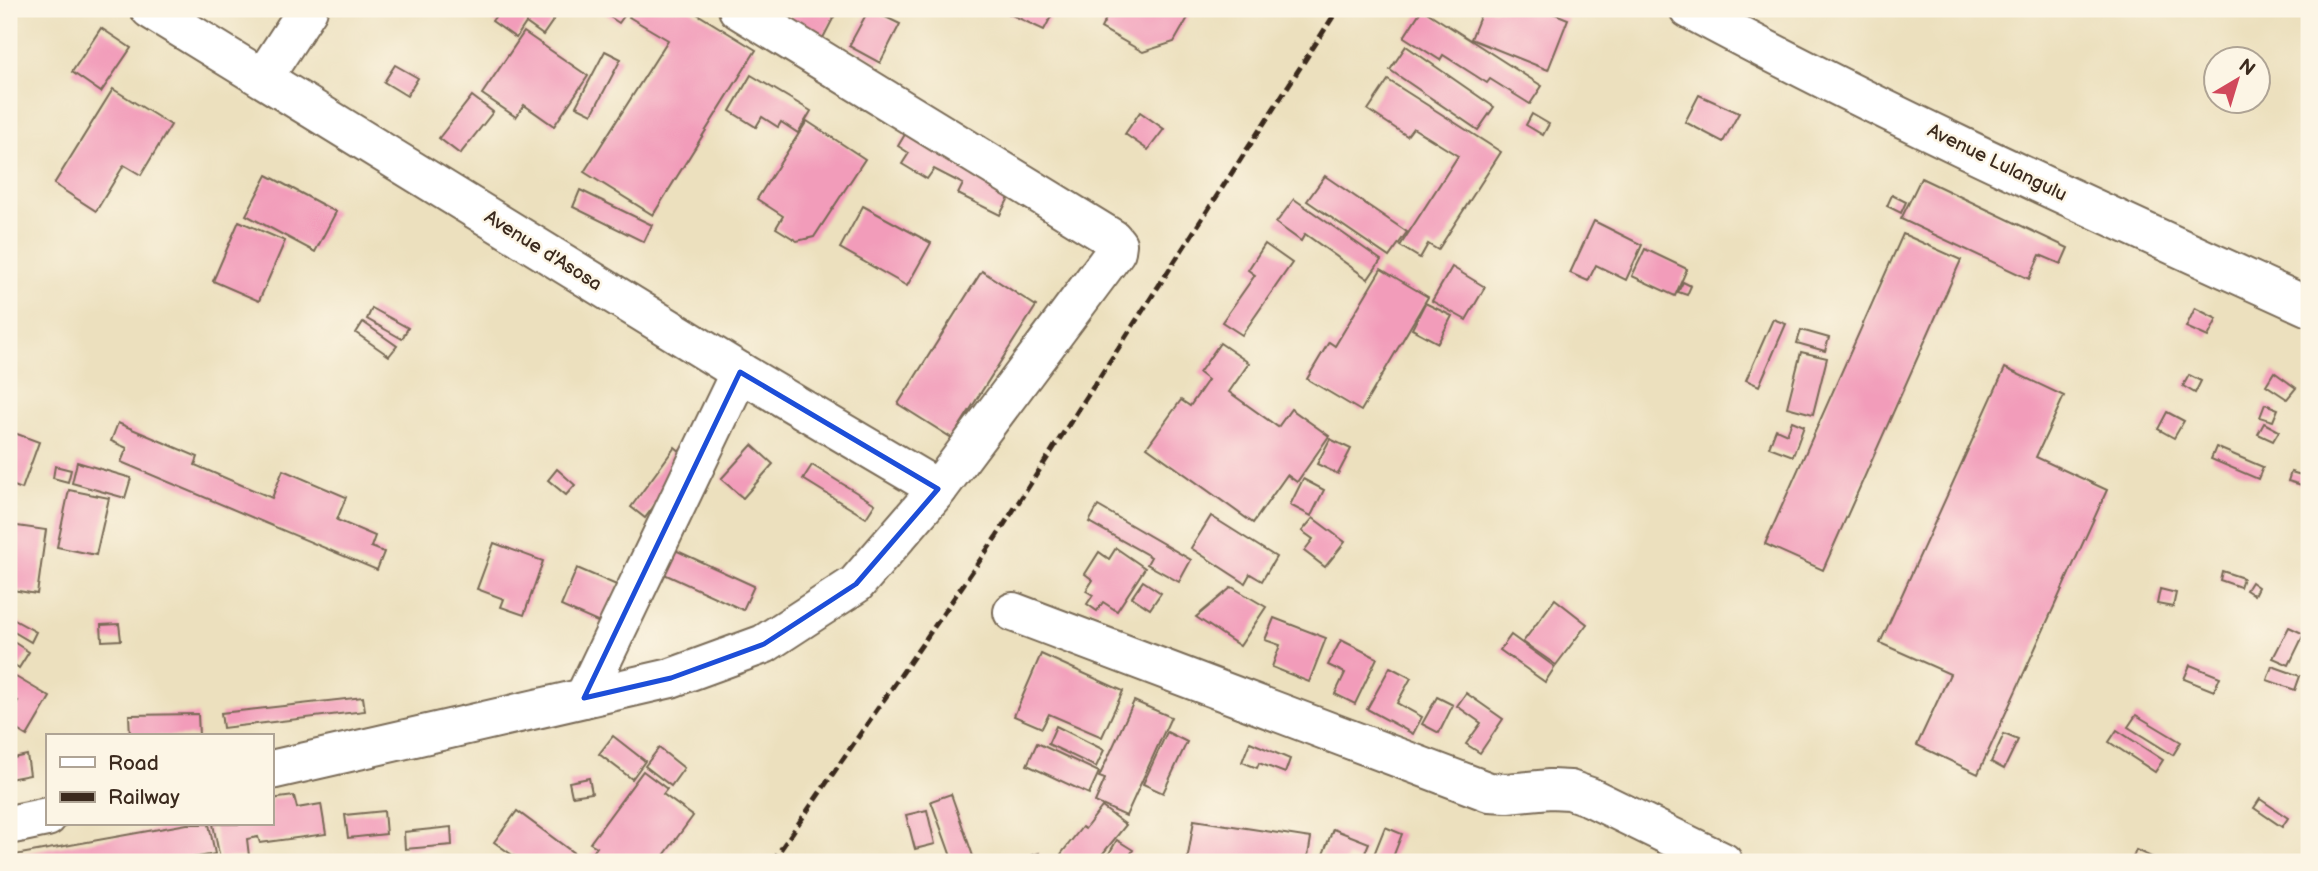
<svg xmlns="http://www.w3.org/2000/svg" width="2318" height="871" font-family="'Balsamiq Sans',sans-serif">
<rect width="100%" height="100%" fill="#fcf5e5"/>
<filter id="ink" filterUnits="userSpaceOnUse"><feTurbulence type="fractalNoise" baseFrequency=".0143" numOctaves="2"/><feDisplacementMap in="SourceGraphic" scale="14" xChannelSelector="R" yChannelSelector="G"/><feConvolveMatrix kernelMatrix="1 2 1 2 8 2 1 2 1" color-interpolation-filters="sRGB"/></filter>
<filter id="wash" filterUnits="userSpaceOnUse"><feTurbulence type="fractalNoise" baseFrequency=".00686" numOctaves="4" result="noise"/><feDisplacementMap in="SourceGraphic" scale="28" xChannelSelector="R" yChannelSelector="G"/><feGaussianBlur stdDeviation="1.57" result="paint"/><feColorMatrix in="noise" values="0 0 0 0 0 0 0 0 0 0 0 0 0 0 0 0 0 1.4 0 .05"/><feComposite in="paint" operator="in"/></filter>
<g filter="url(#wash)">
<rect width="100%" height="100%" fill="#ece0be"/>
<g id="blocks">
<g fill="#f29cba">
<polygon points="501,9 509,10 561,9 543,35 526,23 516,38 492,21"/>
<polygon points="598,9 629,9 619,23"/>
<polygon points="634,9 689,9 756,50 653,215 584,172 668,40 629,17"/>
<polygon points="796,9 838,9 823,38 790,20"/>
<polygon points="869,9 900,24 880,63 849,46"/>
<polygon points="999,9 1055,9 1044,30"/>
<polygon points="1111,9 1193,9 1174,42 1143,52 1101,28"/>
<polygon points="1422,9 1542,86 1530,104 1490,79 1487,83 1443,55 1440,60 1404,37"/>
<polygon points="1483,9 1543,9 1568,19 1548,70 1471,39"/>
<polygon points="101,28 131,48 101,92 72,72"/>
<polygon points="524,32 588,76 554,126 524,105 516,117 482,94"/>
<polygon points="1406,46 1494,107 1478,130 1390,70"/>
<polygon points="605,51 621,59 592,114 576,106"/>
<polygon points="395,65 418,78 407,96 384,82"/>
<polygon points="751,75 811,111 798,133 781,122 778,127 762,117 756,127 730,111"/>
<polygon points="1388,80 1501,152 1438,250 1428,244 1420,258 1400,246 1458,156 1413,128 1407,136 1368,110"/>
<polygon points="113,89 171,125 141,175 124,165 96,211 54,184"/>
<polygon points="1699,95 1739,113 1723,142 1685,122"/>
<polygon points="472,96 493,112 460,154 439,138"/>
<polygon points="1140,112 1164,129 1148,150 1125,134"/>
<polygon points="1532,114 1549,124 1543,135 1526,125"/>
<polygon points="807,121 865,159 814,237 797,241 776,228 783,216 757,199"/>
<polygon points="907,131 1013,190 1000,215 958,194 963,184 934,169 927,179 902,164 909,153 898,146"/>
<polygon points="267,175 336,212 315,252 246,215"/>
<polygon points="1325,176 1407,232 1389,257 1307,201"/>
<polygon points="1921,178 2068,248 2061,264 2040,255 2029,279 1901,219"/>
<polygon points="580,190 652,225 644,242 573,207"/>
<polygon points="1892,195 1906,202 1901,213 1887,206"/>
<polygon points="1294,199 1381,260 1368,279 1305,234 1301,241 1276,223"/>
<polygon points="863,206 931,243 907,286 840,248"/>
<polygon points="239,221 285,241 259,301 213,281"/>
<polygon points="1594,221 1642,245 1626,280 1596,265 1588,281 1570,273"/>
<polygon points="1903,234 1961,260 1823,570 1765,544"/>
<polygon points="1265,244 1292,263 1242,335 1222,322 1255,275 1248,270"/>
<polygon points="1645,249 1687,269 1675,296 1632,276"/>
<polygon points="1452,267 1485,287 1466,320 1432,301"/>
<polygon points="1381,269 1428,297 1361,411 1307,379 1329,342 1335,346"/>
<polygon points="982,271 1036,306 952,438 898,404"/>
<polygon points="1683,282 1691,286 1687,295 1678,292"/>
<polygon points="1425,303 1452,316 1438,343 1412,329"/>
<polygon points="372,308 408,328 402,339 367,319"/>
<polygon points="2195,308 2217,319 2208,337 2186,327"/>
<polygon points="1773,319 1786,324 1759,386 1746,380"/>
<polygon points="363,322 397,346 389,356 356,333"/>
<polygon points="1801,330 1829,338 1825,351 1797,343"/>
<polygon points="1220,343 1249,363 1229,392 1278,427 1291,409 1329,436 1297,482 1287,475 1253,523 1147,447 1181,400 1190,406 1208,380 1199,373"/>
<polygon points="1801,352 1827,358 1813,414 1787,407"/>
<polygon points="2005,368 2064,396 2036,457 2107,490 1978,774 1917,745 1950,674 1880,643"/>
<polygon points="2274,372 2296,388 2287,399 2266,385"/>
<polygon points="2189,375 2201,381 2195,393 2183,386"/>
<polygon points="2265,404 2278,409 2273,421 2260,417"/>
<polygon points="2167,412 2184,421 2174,438 2158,429"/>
<polygon points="1792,421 1804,426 1793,456 1769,447 1776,429 1787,434"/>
<polygon points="118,423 198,457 195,465 272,498 283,470 346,497 337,520 375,536 371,547 384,552 377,570 121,462 127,448 111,441"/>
<polygon points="2264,423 2279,431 2273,441 2258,434"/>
<polygon points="9,431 39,442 22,489 9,484"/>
<polygon points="1330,439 1351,449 1338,474 1317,464"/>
<polygon points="752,445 773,464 743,498 721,479"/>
<polygon points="675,447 689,459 645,518 631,507"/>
<polygon points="2216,447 2263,467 2258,479 2211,459"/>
<polygon points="77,462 131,478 125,498 72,483"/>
<polygon points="812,465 875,504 866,518 803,479"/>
<polygon points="55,466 71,470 68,482 53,478"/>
<polygon points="557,469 575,485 566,495 548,480"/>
<polygon points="2291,472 2308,477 2305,486 2288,481"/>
<polygon points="1303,479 1324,490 1311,516 1290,505"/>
<polygon points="69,490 109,498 96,555 57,547"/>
<polygon points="1098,506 1191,560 1179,582 1147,564 1151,557 1089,522"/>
<polygon points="1211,516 1276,557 1262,581 1250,574 1245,583 1191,548"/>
<polygon points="1313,518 1345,542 1325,567 1304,551 1313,539 1302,531"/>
<polygon points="10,525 46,530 37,594 12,590 15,563 9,562"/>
<polygon points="494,543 543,561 524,615 501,607 504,599 477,589"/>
<polygon points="1116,548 1145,568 1117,611 1103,602 1097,611 1087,604 1093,595 1086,591 1093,580 1085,574 1099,552 1109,559"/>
<polygon points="673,549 754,586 743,610 662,573"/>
<polygon points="577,568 619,586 602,624 561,606"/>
<polygon points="2222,571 2243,578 2240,587 2220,580"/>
<polygon points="1143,581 1161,593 1150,609 1132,597"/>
<polygon points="2251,582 2258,587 2254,595 2246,590"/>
<polygon points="1232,587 1266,607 1240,646 1196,617"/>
<polygon points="2160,589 2176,593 2173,607 2157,604"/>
<polygon points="1555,599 1587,624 1556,665 1523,642"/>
<polygon points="9,617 36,632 31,642 9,629"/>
<polygon points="1274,618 1326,638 1309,682 1272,667 1280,645 1265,640"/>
<polygon points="119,624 121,640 102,641 101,625"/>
<polygon points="2289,627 2304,634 2289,665 2273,658"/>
<polygon points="1511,635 1555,667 1545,682 1500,650"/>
<polygon points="9,639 29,652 19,668 9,661"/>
<polygon points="1341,640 1377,658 1355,704 1335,694 1345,673 1328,665"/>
<polygon points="1041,654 1123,691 1102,737 1049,714 1042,728 1014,716"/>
<polygon points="2190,665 2220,677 2214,691 2184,679"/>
<polygon points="2272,666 2300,676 2295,690 2267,680"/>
<polygon points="1390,667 1411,678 1397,703 1422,717 1413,734 1367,709"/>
<polygon points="9,673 50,697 27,736 9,725 9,717 18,701 9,696"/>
<polygon points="1466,693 1503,719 1480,753 1466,744 1481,723 1457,706"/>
<polygon points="363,697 365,711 223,728 221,713"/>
<polygon points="1437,697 1453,705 1439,733 1422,724"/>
<polygon points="1134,701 1171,717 1126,816 1095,802 1105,779 1099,777"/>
<polygon points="198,714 199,736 130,736 129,715"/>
<polygon points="2136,715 2181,742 2173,755 2128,727"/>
<polygon points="1056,726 1104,750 1096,767 1048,744"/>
<polygon points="2117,730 2163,760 2155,772 2109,742"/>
<polygon points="1167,732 1187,742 1163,793 1143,784"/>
<polygon points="2004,734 2018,740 2004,769 1991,762"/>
<polygon points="613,736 645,761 632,779 599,754"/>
<polygon points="1250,742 1290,759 1285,773 1259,763 1257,768 1242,762"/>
<polygon points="1037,743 1099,772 1089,794 1027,765"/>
<polygon points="659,748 684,768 671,786 645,766"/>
<polygon points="27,755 30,775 9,779 9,759"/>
<polygon points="643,771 667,789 663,794 693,816 659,862 522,862 494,842 517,811 586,862 597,847 590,843"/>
<polygon points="589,778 592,793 572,796 569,782"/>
<polygon points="951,794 973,856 953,862 931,801"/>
<polygon points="294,796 297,808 321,804 326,834 260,843 258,837 247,839 249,856 220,859 213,824 271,824 271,799"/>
<polygon points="2260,799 2288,818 2282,827 2254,808"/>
<polygon points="1102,807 1126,825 1096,862 1068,862 1070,861 1061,854 1082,827 1085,829"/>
<polygon points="927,810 935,844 915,849 906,815"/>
<polygon points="384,811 386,834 348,838 345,815"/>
<polygon points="1194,820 1311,838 1307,862 1187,862"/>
<polygon points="187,824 209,824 215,854 170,862 9,862 9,856"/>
<polygon points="451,827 452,845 405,849 404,832"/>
<polygon points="1385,827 1402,834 1391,862 1371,862"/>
<polygon points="1333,829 1369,843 1361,862 1347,857 1345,862 1334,862 1322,857"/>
<polygon points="1117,840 1133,850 1126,862 1104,862"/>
<polygon points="2136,850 2162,862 2131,862"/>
<polygon points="1039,853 1041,862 1011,862"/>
</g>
</g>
</g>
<g filter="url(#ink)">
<use href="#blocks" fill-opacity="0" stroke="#796a56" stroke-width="2"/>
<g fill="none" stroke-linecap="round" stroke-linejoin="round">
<g stroke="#796a56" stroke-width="42">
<g id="minor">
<polyline points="150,9 740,372 938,489"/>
<polyline points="263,78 308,9"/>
<polyline points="1013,612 1489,792 1507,793 1550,789 1570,790 1590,797 1723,862"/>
<polyline points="584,698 740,372"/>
<polyline points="271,770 671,678 764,644 856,584 938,489 1116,251 1117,244 1113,239 738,9"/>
<polyline points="9,825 47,817"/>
</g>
</g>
<g stroke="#796a56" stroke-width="42">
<path id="tertiary" d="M1689,9C1891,118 2101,212 2309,307"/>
</g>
<use href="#minor" stroke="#fff" stroke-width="38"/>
<use href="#tertiary" stroke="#fff" stroke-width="38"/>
<polyline stroke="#3b2a1e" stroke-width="5" stroke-dasharray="10 5" stroke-linecap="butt" points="772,862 996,537 1338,9"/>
</g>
</g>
<path fill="none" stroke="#1d4ed8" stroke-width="5" stroke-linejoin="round" d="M740,372L938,489L856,584L764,644L671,678L584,698Z"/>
<g text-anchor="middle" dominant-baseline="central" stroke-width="5" stroke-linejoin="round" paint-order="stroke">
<g font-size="19" fill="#3b2a1e" stroke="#fcf5e5">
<text transform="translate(1997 163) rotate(26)">Avenue Lulangulu</text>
<text transform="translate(543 251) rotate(32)">Avenue d'Asosa</text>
</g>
</g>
<rect width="2318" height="871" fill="none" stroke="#fcf5e5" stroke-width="35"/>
<rect x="46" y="734" width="228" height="91" fill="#fcf5e5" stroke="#afa495" stroke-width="2"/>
<rect x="60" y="757" width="35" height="10" fill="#ffffff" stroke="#afa495" stroke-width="2"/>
<text x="108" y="770" font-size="21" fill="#3b2a1e">Road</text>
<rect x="60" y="792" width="35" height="10" fill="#3b2a1e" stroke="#afa495" stroke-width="2"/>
<text x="108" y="804" font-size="21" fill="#3b2a1e">Railway</text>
<g transform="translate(2237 80) rotate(38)"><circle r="33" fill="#fcf5e5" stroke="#afa495" stroke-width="2"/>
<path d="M0-5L12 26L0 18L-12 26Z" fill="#d1495b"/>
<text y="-10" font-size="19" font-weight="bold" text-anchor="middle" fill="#3b2a1e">N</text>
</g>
</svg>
